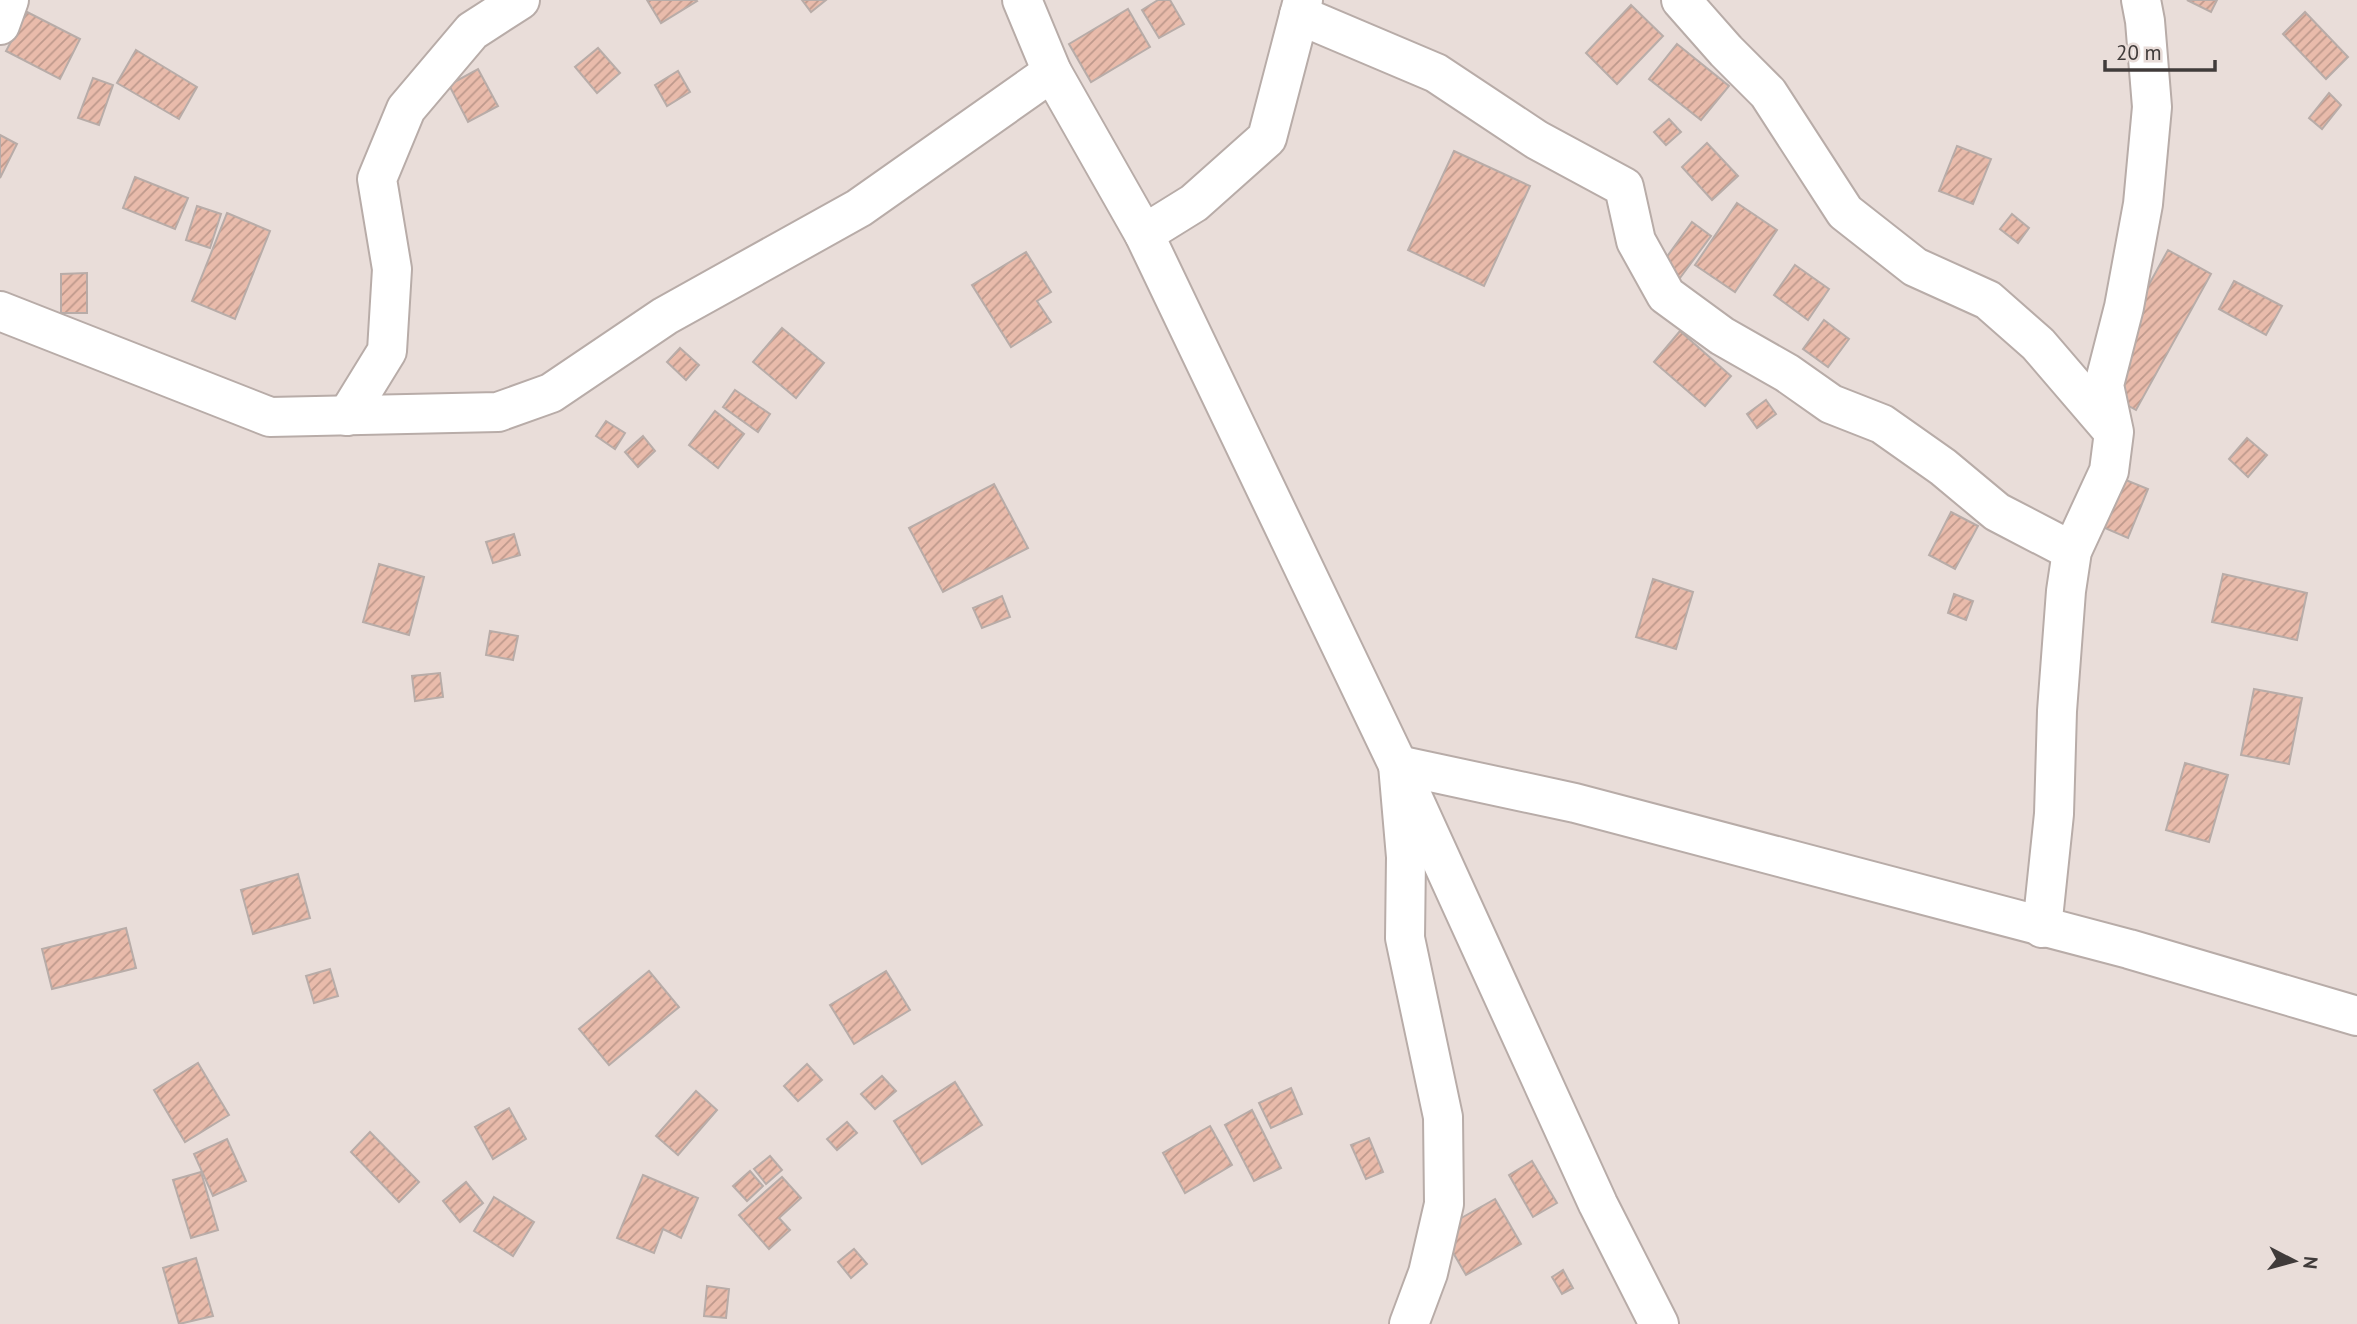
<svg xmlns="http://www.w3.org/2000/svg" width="2357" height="1324" font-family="'PT Sans',sans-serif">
<defs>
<pattern id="building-hatch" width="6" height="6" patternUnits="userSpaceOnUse" patternTransform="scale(1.75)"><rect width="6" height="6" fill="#e9bbab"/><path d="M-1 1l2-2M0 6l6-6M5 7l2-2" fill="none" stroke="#be998c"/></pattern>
</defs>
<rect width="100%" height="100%" fill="#e9ddd9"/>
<g fill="url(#building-hatch)" stroke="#b8aca8" stroke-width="2">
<polygon points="647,0 696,0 697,1 661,23"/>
<polygon points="802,0 826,0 811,12"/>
<polygon points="1158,0 1170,0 1184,24 1159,38 1142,10"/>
<polygon points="2187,0 2217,0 2211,12"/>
<polygon points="1631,5 1663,36 1617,84 1586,53"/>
<polygon points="1128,9 1150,47 1091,82 1069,44"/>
<polygon points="27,12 80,39 60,79 6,51"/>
<polygon points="2305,12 2348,57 2326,79 2283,34"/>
<polygon points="1677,44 1729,86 1701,120 1649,79"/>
<polygon points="598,48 620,73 597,93 575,67"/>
<polygon points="136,50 197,87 179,119 117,83"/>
<polygon points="478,69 498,106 468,122 449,85"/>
<polygon points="678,71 690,92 667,106 655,85"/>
<polygon points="93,78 113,85 99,125 78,118"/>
<polygon points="2329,93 2341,105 2322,129 2309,118"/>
<polygon points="1669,119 1681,132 1666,145 1654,132"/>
<polygon points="0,135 17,144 0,178"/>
<polygon points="1707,143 1738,176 1712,200 1682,167"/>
<polygon points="1957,146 1991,159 1973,204 1939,191"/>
<polygon points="1454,151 1530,186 1484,286 1408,250"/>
<polygon points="135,177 188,198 175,229 123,208"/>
<polygon points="1737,203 1777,230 1735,292 1695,265"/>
<polygon points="197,206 221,214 210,248 186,240"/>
<polygon points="227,213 270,231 235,319 192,301"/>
<polygon points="2012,214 2029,228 2018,243 2000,229"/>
<polygon points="1692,222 1711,236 1680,278 1661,265"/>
<polygon points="2168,250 2211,274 2136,410 2093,386"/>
<polygon points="1026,252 1051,292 1037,301 1051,322 1011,347 972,285"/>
<polygon points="1795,265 1829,289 1808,320 1774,295"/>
<polygon points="87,273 87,313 61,313 61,274"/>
<polygon points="2234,281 2282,306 2266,335 2219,309"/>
<polygon points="1824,320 1849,339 1828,367 1803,349"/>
<polygon points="782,328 824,363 796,398 753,362"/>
<polygon points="1680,331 1731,376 1705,406 1654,362"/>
<polygon points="680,348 699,365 686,380 667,362"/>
<polygon points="735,390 770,414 758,432 723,407"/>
<polygon points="1766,400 1776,414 1757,428 1747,414"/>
<polygon points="715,411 744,434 718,468 689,445"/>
<polygon points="606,421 625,433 615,449 596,436"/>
<polygon points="643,436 655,451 638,467 625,452"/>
<polygon points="2247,438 2267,455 2248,477 2229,459"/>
<polygon points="2111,474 2148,489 2128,538 2091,522"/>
<polygon points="994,484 1028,548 943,592 909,528"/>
<polygon points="1951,512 1978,526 1955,569 1929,555"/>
<polygon points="514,534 520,555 493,563 486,542"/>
<polygon points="379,564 424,577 409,635 363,622"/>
<polygon points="2223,574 2307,593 2297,640 2212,622"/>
<polygon points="1653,579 1693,592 1676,649 1636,637"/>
<polygon points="1954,594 1973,601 1966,620 1948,613"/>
<polygon points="1002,596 1010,617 982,628 973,608"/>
<polygon points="490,631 518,636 513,660 486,655"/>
<polygon points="440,673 443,697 415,701 412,676"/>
<polygon points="2254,689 2302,698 2289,764 2241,755"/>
<polygon points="2185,763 2228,775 2209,842 2166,830"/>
<polygon points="298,874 310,918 253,934 241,890"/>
<polygon points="126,928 136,968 52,989 42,949"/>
<polygon points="330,969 338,996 314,1003 306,976"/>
<polygon points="649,971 679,1007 609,1065 579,1029"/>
<polygon points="886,971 910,1010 854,1044 830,1005"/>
<polygon points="198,1063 229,1115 185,1142 154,1090"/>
<polygon points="807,1064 822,1080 798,1101 784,1086"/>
<polygon points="882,1076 896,1091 875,1109 861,1094"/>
<polygon points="955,1082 982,1125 922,1164 894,1121"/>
<polygon points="1291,1088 1302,1114 1271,1128 1259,1103"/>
<polygon points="696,1091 717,1110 678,1155 656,1136"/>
<polygon points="509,1108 526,1139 493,1159 475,1127"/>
<polygon points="1252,1110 1281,1168 1254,1181 1225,1125"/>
<polygon points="847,1122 857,1133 837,1150 827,1139"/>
<polygon points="1210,1126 1232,1165 1185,1193 1163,1153"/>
<polygon points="370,1132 419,1182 399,1202 351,1152"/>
<polygon points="1369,1138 1383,1172 1366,1179 1351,1145"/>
<polygon points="227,1139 246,1181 213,1196 194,1154"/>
<polygon points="770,1156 782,1170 766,1184 754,1169"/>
<polygon points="1532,1161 1557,1203 1533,1217 1509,1175"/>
<polygon points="750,1171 763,1186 747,1201 733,1186"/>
<polygon points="201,1172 218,1230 191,1238 173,1180"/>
<polygon points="643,1175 698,1198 681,1238 663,1229 654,1253 617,1238"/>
<polygon points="782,1177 801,1198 779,1218 790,1230 769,1249 739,1215"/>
<polygon points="466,1182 483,1203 460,1222 443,1201"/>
<polygon points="494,1197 534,1222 513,1256 474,1231"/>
<polygon points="1495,1199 1521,1244 1466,1275 1440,1230"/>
<polygon points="854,1249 867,1264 851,1278 838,1262"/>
<polygon points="196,1258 213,1316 179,1324 163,1268"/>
<polygon points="1563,1270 1573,1288 1562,1294 1552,1277"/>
<polygon points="707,1286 729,1289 726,1318 704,1316"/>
</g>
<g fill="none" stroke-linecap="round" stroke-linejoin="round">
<g stroke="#b8aca8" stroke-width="42">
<g id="minor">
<polyline points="1022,0 1052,72 1144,234 1398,765 1598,1204 1659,1324"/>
<polyline points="1681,0 1726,51 1768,93 1845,212 1915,267 1988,300 2038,344 2111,429"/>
<polyline points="1299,15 1436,73 1537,140 1624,187 1636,241 1666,295 1722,336 1787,373 1831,404 1882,424 1943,467 1997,512 2072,551"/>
<polyline points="0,25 9,0"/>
<polyline points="1144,234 1194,203 1267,138 1303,0"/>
<polyline points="0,311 270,417 498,412 551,393 665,316 859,208 1052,72"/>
<polyline points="347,416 387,351 392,269 377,179 406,109 472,31 520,0"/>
<polyline points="2042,928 2054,814 2057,711 2066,591 2072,551 2109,471 2114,432 2104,385 2124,307 2143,204 2152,107 2145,21 2141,0"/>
<polyline points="1409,1324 1428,1273 1444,1204 1443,1117 1405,938 1406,857 1398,765 1575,803 2129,949 2357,1016"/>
</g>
</g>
<use href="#minor" stroke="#fff" stroke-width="38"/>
</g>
<g transform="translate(2294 1261) rotate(96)" stroke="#e9ddd9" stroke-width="5" paint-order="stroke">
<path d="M0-5L12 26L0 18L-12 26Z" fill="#403b3a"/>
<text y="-10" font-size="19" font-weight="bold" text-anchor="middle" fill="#403b3a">N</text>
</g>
<path d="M2105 60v10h110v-10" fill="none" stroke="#403b3a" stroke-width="3.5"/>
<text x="2116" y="60" font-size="21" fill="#403b3a" stroke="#e9ddd9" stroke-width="5" paint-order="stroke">20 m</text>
</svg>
